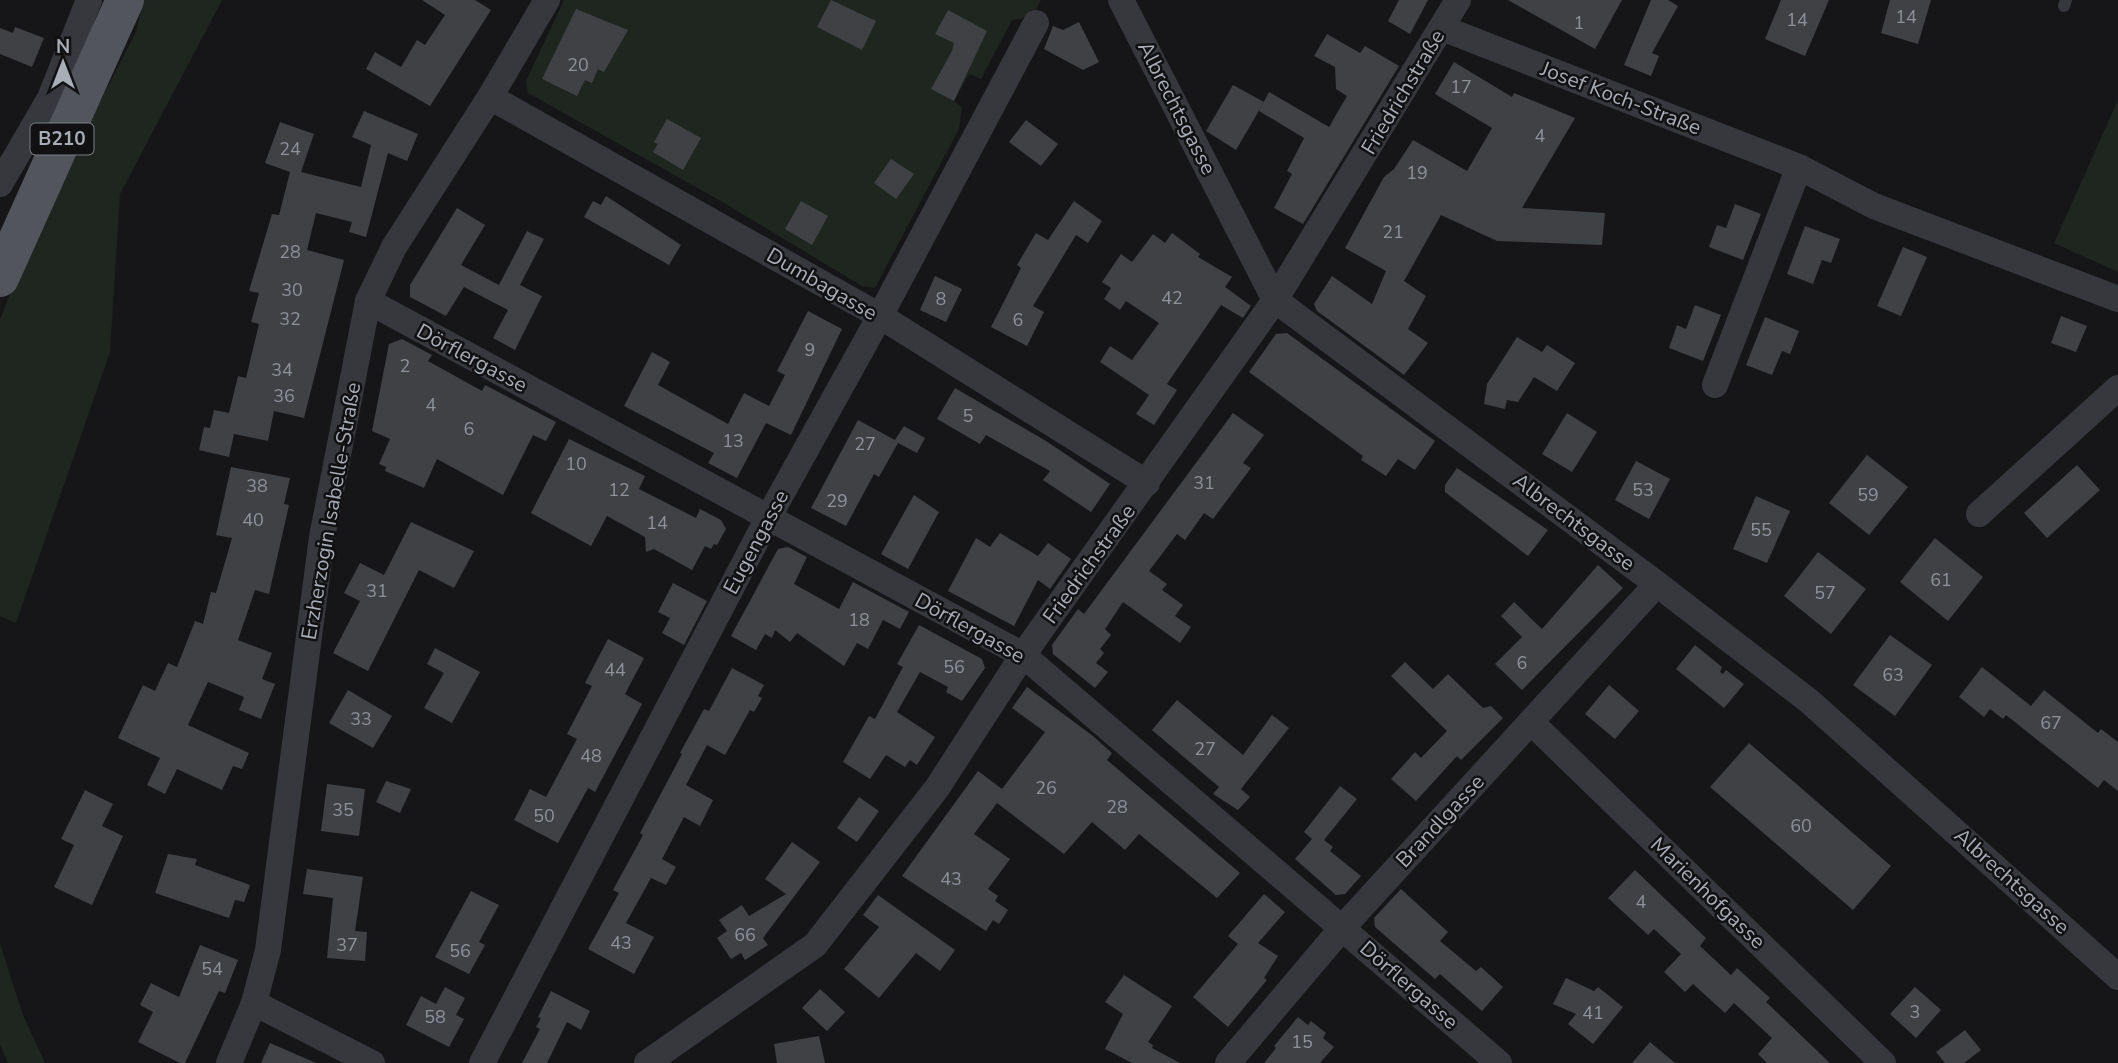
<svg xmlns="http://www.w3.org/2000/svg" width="2118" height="1063" font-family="'Nunito Sans',sans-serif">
<rect width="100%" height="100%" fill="#161618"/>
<g fill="#1e261f">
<polygon points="143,0 222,0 120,194 110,352 16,623 0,616 0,320 37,224 136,32"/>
<polygon points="564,0 1041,0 1032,17 1012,20 981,79 969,74 954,101 962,107 959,129 875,288 862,286 719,200 528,93 526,81"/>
<polygon points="2118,100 2118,272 2054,243"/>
<polygon points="0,943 22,1013 45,1063 8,1063 0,1044"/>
</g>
<g fill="#404145">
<polygon points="422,0 475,0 491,10 430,106 366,69 375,52 401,67 417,40 425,45 445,15"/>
<polygon points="831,0 876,21 862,50 817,27"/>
<polygon points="1399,0 1428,0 1410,34 1388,21"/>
<polygon points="1508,0 1622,0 1595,49"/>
<polygon points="1651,0 1668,0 1678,6 1652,53 1659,56 1651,76 1624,65"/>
<polygon points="1781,0 1829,0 1805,56 1765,39"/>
<polygon points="1890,0 1931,0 1918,44 1881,33"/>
<polygon points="576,9 628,30 604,72 598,69 592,83 585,80 577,96 542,79"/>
<polygon points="948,10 987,31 954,101 931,89 952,51 954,43 935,34"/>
<polygon points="1079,22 1099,62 1083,70 1044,49 1053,26 1063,30"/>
<polygon points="15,27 44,38 32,67 0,54 0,28 13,33"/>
<polygon points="1327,34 1360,53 1365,46 1399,66 1303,224 1274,208 1292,174 1287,171 1304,138 1259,111 1269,92 1329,127 1347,96 1336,89 1335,67 1314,56"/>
<polygon points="1454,62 1512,97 1514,93 1575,118 1522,208 1605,213 1602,245 1497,241 1441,215 1404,281 1426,296 1408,329 1428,343 1404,375 1317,311 1314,304 1332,276 1372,304 1386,271 1345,248 1384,177 1394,169 1413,140 1467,171 1492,128 1435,94"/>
<polygon points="1233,85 1264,102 1236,150 1206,131"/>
<polygon points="364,111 418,134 407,161 388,153 366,237 349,232 352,222 316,213 307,250 344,260 304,418 274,411 268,441 234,434 229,457 199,450 204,427 210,428 214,410 229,413 238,376 246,378 259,324 251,322 259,293 249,291 272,214 279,215 290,172 265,163 280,122 314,134 301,172 361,187 371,145 352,137"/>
<polygon points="667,119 701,138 683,170 653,152 658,144 654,142"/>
<polygon points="1026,120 1058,144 1041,166 1009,142"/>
<polygon points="891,159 914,174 896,199 874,183"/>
<polygon points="606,196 681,245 669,265 584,217 593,201 601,205"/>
<polygon points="801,201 828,216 812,245 785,229"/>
<polygon points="1074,201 1102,221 1088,243 1076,235 1033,306 1044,312 1027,346 991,327 1021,268 1017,265 1036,233 1048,240"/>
<polygon points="1735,204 1761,214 1743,260 1709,247 1717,225 1726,228"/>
<polygon points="457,208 485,225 461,265 499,285 527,231 544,239 520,285 542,296 515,350 493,338 508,310 464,287 446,316 410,297 410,285"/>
<polygon points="1805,226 1840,239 1831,263 1822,260 1813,284 1787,274"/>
<polygon points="1172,233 1200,254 1198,257 1232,277 1225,287 1251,306 1243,318 1221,305 1167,384 1177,390 1154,425 1136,414 1149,395 1100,362 1110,346 1132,360 1159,323 1126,301 1120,310 1104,299 1111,288 1102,282 1121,254 1132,262 1153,234 1165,243"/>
<polygon points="1903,247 1927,257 1901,316 1877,306"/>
<polygon points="935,276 962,289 946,322 920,310"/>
<polygon points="1695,305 1721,315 1703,361 1669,348 1677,325 1686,329"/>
<polygon points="808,311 842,329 791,435 766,423 737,478 708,463 714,453 624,406 652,352 670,362 658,385 728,424 744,393 769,406 785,375 777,371"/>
<polygon points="2061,316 2087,326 2076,352 2051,343"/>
<polygon points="1765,317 1799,331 1790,354 1782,351 1772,375 1746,365"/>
<polygon points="1287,333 1435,441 1415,470 1398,459 1386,476 1361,460 1363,456 1249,372 1276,334"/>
<polygon points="1517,337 1542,352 1547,345 1575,363 1557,391 1534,377 1518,402 1507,400 1505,409 1484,404 1487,384"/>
<polygon points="402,339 432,355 428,361 482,391 485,385 556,422 546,441 533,435 503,495 437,459 424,488 385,471 386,467 379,464 390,439 372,431 389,344"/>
<polygon points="955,388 1046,441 1110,484 1091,512 1043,480 1050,471 986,435 980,444 937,419"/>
<polygon points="1233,413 1264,435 1243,463 1251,468 1213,519 1204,513 1185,540 1177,534 1149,571 1167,584 1162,590 1183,605 1175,616 1191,627 1180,643 1123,602 1105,629 1111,635 1100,649 1104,653 1096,663 1108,672 1095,688 1053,654 1052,645 1078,609 1084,614"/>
<polygon points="1567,413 1597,432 1572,472 1542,454"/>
<polygon points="858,420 895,440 904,426 925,438 917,453 898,443 879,477 874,474 846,526 811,508"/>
<polygon points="569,439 645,476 639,489 696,518 700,509 721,520 726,529 717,545 714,544 711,549 705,546 692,570 654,549 646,552 645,537 607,516 591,546 531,513"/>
<polygon points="1867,455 1908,487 1869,535 1829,503"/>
<polygon points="1636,461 1670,479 1649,519 1615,500"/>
<polygon points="2077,465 2100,490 2047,538 2024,513"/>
<polygon points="231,467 290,478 284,504 289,505 269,594 255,590 238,640 272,653 262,679 275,684 261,719 239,710 244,697 208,682 188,725 249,753 242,769 233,766 222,790 177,769 165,794 147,785 160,758 118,738 143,685 155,691 168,663 177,667 195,621 203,624 211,592 216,593 232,538 216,535"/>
<polygon points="1457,468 1548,530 1528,556 1445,492 1445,485"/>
<polygon points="914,495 939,512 908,569 881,554"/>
<polygon points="1756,496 1790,511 1767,563 1733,549"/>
<polygon points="411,522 474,551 454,588 419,570 368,671 333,653 360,601 344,593 360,563 384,575"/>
<polygon points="1000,533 1038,556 1048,543 1071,559 1050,589 1038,580 1014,626 948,591 976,538 990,547"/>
<polygon points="1935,538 1983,577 1948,621 1900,582"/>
<polygon points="788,547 807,557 794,584 839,609 853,582 909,612 900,629 883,620 868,649 857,643 844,666 797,633 790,642 775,630 772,638 765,634 756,650 731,636 778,549"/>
<polygon points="1818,552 1866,589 1831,634 1784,596"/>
<polygon points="1598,565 1623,588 1522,690 1495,664 1522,637 1501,616 1514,602 1542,629"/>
<polygon points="673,583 707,601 684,645 662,633 670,618 658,612"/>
<polygon points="919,625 982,659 985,668 962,701 946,692 948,687 920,672 897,712 935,737 917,765 910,760 905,767 886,755 870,779 843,762 869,716 875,719 903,667 897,664"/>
<polygon points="1890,635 1932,665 1895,716 1853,685"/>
<polygon points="608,639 644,658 625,694 642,704 595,792 588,788 558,843 514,820 530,789 546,797 577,739 567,734 592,686 585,683"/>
<polygon points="1695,645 1722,667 1720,672 1723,674 1726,670 1744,684 1724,708 1676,669"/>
<polygon points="435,648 480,672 452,723 424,708 444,673 427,664"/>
<polygon points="1405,662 1433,689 1448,674 1483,708 1491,706 1503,718 1461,760 1457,756 1416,801 1391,779 1415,752 1421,758 1447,731 1391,676"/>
<polygon points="1982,667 2031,706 2044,690 2098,733 2101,729 2118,742 2118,791 2104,780 2098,788 2006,715 2003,719 1990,709 1984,717 1959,697"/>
<polygon points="732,668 764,685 758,696 762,698 754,712 750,710 725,755 707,745 686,785 713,800 700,826 684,817 662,859 676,867 666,885 651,878 626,923 654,937 634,974 588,949 619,893 613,890 643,835 640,833 682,754 680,753 704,709 709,711"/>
<polygon points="1609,685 1639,711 1615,739 1585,714"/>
<polygon points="1027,687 1093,736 1112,753 1107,760 1240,873 1217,898 1139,834 1125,850 1092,822 1064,854 997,803 974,834 1010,859 988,889 998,896 995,901 1008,910 999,924 993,920 986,931 902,876 978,771 1002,789 1045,732 1012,708"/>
<polygon points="348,690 392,716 373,748 329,723"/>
<polygon points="1177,700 1243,755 1272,715 1289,728 1241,789 1250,797 1238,810 1213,794 1219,787 1152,730"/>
<polygon points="1749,743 1891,866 1853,910 1710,787"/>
<polygon points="386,781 411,789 400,813 376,802"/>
<polygon points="327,784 365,789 359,836 321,831"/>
<polygon points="1340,786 1357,799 1324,840 1333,847 1330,851 1361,876 1345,894 1336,895 1295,859 1312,839 1304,832"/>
<polygon points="85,790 113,804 102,826 123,836 92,905 54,887 74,845 61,839"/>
<polygon points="859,797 879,811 857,842 837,828"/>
<polygon points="792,842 820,862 763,938 768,945 745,960 741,953 731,959 717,938 727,931 719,920 742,905 749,916 786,894 765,879"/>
<polygon points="168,854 197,859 195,865 250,885 244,902 235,900 229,918 155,893"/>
<polygon points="307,869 363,877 355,931 367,932 365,961 327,958 333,898 303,894"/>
<polygon points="1635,870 1706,938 1700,946 1731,975 1737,968 1770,998 1766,1002 1830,1063 1767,1063 1758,1054 1772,1038 1734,1003 1725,1013 1693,984 1685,992 1664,972 1681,954 1654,929 1648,935 1608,898"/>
<polygon points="1401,889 1448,932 1440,941 1476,971 1481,967 1503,987 1482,1011 1440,974 1435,979 1375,927 1374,918"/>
<polygon points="471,891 499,905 479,942 485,945 469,974 435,957"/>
<polygon points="1264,894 1285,912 1258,943 1278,956 1264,978 1267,980 1228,1027 1193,997 1238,944 1228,936"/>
<polygon points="878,895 955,950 940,971 916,953 879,998 844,969 879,927 863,915"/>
<polygon points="200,945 238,960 225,993 219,991 185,1063 180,1063 138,1042 153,1012 140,1005 151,983 179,997"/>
<polygon points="1124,975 1172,1006 1148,1042 1153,1045 1152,1048 1180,1063 1132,1063 1105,1049 1123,1014 1105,1002"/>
<polygon points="1566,978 1594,991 1598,987 1623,1007 1593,1044 1568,1024 1576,1014 1553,1004"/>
<polygon points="445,987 465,998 456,1015 464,1019 449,1047 406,1025 421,996 436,1004"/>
<polygon points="1915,987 1941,1010 1916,1038 1890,1014"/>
<polygon points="820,989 845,1012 827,1031 802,1008"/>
<polygon points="551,991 590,1011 581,1030 567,1022 547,1063 522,1063 540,1029 536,1027 541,1018 538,1017"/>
<polygon points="1298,1017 1308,1025 1311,1021 1326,1033 1323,1038 1334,1047 1320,1063 1264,1063 1276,1048 1274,1046"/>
<polygon points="1965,1030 1981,1050 1964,1063 1945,1063 1936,1052"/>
<polygon points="819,1036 825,1063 777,1063 774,1044"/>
<polygon points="1650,1042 1675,1063 1632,1063"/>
<polygon points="270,1043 316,1063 261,1063"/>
</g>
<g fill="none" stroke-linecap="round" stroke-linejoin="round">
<polyline stroke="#37383d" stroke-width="12" points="2064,6 2066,0"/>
<g stroke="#37383d" stroke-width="26">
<polyline points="1121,0 1275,300 1657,584 1809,701 2118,977"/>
<polyline points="1442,28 1799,167 1874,206 2118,299"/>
<polyline points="490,97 880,316 1147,483"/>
<polyline points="0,184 50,98 89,0"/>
<polyline points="368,301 1023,655 1499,1063"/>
<polyline points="1715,385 1799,167"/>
<polyline points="1979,514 2118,388"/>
<polyline points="1532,723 1883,1063"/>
<polyline points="254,1003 372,1063"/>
<polyline points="229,1063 254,1003 268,950 322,537 368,301 394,247 490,97 547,0"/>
<polyline points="482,1063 768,518 880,316 1036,23"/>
<polyline points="647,1063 815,945 937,788 1023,655 1275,300 1458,0"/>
<polyline points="1228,1063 1343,927 1657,584"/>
</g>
<polyline stroke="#53555c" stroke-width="38" points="0,278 125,0"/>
</g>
<g text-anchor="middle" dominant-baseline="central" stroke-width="5" stroke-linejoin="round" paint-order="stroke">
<g font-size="18" fill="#8e929b">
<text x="1906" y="17">14</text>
<text x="1797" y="20">14</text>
<text x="1579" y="23">1</text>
<text x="578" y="65">20</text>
<text x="1461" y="87">17</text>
<text x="1540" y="136">4</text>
<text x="290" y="149">24</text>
<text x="1417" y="173">19</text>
<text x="1393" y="232">21</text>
<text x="290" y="252">28</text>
<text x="292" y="290">30</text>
<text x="1172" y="298">42</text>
<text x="941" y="299">8</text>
<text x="290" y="319">32</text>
<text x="1018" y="320">6</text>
<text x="810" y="350">9</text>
<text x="405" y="366">2</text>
<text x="282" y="370">34</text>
<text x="284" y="396">36</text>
<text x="431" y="405">4</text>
<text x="968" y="416">5</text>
<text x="469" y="429">6</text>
<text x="733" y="441">13</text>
<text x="865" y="444">27</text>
<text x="576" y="464">10</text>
<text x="1204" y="483">31</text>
<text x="257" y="486">38</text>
<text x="619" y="490">12</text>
<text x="1643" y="490">53</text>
<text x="1868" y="495">59</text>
<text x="837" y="501">29</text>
<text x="253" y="520">40</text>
<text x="657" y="523">14</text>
<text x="1761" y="530">55</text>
<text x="1941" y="580">61</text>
<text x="377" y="591">31</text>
<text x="1825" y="593">57</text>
<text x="859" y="620">18</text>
<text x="1522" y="663">6</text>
<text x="954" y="667">56</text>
<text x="615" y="670">44</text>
<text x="1893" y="675">63</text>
<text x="361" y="719">33</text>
<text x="2051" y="723">67</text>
<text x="1205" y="749">27</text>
<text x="591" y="756">48</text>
<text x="1046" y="788">26</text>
<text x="1117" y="807">28</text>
<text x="343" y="810">35</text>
<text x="544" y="816">50</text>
<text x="1801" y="826">60</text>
<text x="951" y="879">43</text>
<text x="1641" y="902">4</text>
<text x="745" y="935">66</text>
<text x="621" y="943">43</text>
<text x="347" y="945">37</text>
<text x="460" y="951">56</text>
<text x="212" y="969">54</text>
<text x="1915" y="1012">3</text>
<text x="1593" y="1013">41</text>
<text x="435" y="1017">58</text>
<text x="1302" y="1042">15</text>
</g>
<rect fill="#111113" stroke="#7b7e86" stroke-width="2" x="30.5" y="123.5" width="63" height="31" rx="5"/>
<g font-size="19" font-weight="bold" fill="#a8adb8">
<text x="62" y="139">B210</text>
</g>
<g font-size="21" fill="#a8adb8" stroke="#111113">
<text transform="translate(1403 92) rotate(-59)">Friedrichstraße</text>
<text transform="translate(1621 98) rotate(21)">Josef Koch-Straße</text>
<text transform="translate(1177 108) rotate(63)">Albrechtsgasse</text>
<text transform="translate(822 284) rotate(30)">Dumbagasse</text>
<text transform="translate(472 358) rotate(28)">Dörflergasse</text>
<text transform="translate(331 511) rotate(-80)">Erzherzogin Isabelle-Straße</text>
<text transform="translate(1574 522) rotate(37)">Albrechtsgasse</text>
<text transform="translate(756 542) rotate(-62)">Eugengasse</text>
<text transform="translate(1089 564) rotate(-54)">Friedrichstraße</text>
<text transform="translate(970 628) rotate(29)">Dörflergasse</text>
<text transform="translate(1440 821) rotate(-47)">Brandlgasse</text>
<text transform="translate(2012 881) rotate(42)">Albrechtsgasse</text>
<text transform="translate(1708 893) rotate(44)">Marienhofgasse</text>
<text transform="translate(1409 985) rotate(41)">Dörflergasse</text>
</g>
</g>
<g transform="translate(63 63)" stroke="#111113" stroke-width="5" paint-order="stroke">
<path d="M0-5L12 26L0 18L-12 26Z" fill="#a8adb8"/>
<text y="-10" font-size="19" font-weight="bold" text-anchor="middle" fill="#a8adb8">N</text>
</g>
</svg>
